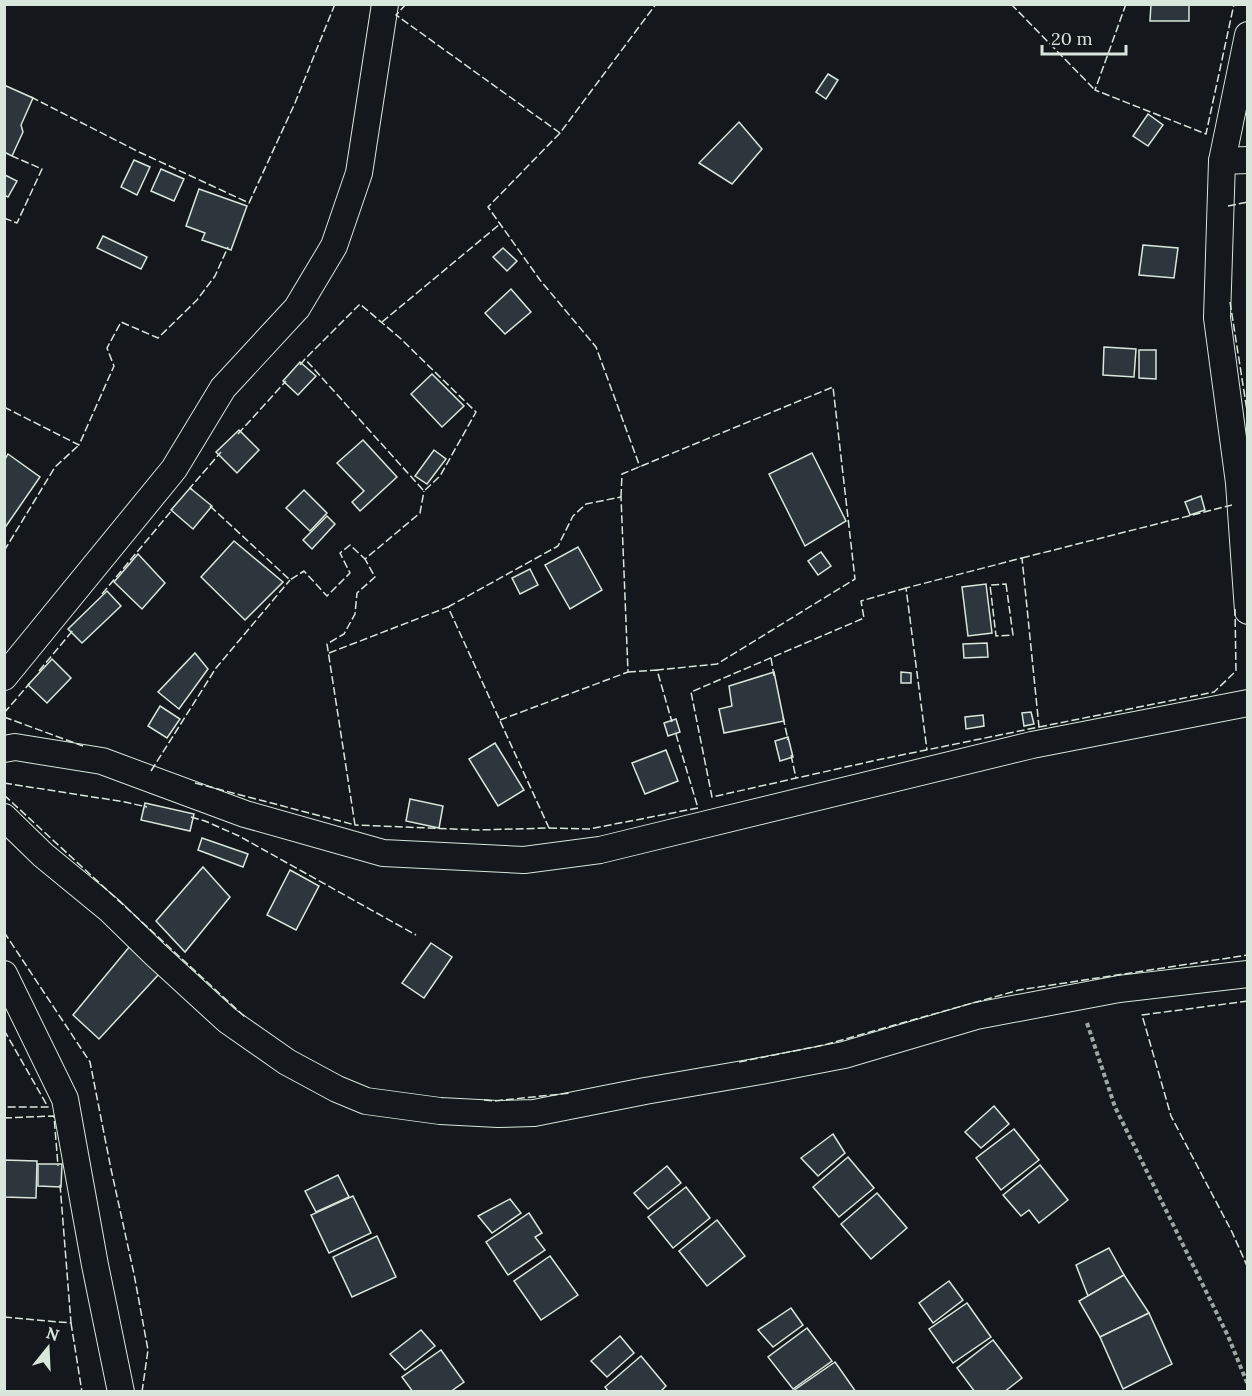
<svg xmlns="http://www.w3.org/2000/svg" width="1252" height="1396" font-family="Lora,serif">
<rect width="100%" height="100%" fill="#14181c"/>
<g fill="#2c363c" stroke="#d8e6dc" stroke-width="1.5">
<polygon points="1151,4 1189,4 1189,21 1150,21"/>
<polygon points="828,74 838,80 826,99 816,92"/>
<polygon points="4,85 33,98 21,125 23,132 12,156 4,152"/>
<polygon points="1148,114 1163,125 1148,146 1133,136"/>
<polygon points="739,122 762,149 732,184 699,163"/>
<polygon points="134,160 150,167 137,195 121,187"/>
<polygon points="161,169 184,179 174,201 151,191"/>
<polygon points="5,175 17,181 8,197 4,195"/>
<polygon points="199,189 247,206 231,250 202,240 205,233 186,226"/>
<polygon points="103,236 147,257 141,269 97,248"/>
<polygon points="1143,245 1178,248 1174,278 1139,275"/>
<polygon points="503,248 517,261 507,271 493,257"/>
<polygon points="511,289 531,312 505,334 485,313"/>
<polygon points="1104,347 1136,349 1134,377 1103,375"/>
<polygon points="1139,350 1156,350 1156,379 1139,378"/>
<polygon points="300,362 316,376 298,395 283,381"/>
<polygon points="432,374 464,406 442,427 411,394"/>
<polygon points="239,430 259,450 237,473 216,452"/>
<polygon points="363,440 397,477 360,511 352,502 364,491 337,463"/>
<polygon points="434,450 446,459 427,484 415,476"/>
<polygon points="812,453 846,521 805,546 769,474"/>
<polygon points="8,454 40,477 4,529 4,461"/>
<polygon points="190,488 212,506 193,529 171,510"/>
<polygon points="304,490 327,513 310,531 286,508"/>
<polygon points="1201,496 1205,510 1190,515 1185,502"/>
<polygon points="327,516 335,524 312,549 303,540"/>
<polygon points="234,541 283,582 245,620 201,577"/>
<polygon points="578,547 602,590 570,609 545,565"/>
<polygon points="821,552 831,566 818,575 808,561"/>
<polygon points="138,554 165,583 142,609 114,582"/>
<polygon points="530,569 538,585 520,594 512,578"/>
<polygon points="986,584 992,633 968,636 962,587"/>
<polygon points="107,591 121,606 82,643 68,629"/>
<polygon points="987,643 988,657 964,658 963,644"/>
<polygon points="195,653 208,669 179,709 158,692"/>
<polygon points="52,659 71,678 47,703 28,685"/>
<polygon points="774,672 784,721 724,733 719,709 732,706 729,686"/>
<polygon points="901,672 911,673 911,683 901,683"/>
<polygon points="160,706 180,719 167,738 148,726"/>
<polygon points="1031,712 1034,724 1024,726 1022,713"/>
<polygon points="983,715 984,726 966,729 965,717"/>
<polygon points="676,719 680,732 668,736 664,723"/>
<polygon points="788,737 793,757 780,761 775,741"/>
<polygon points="495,743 524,790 498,806 469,759"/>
<polygon points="666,750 678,781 645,794 632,763"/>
<polygon points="410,799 443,806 439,828 406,821"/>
<polygon points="145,803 194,814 190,831 141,820"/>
<polygon points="202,838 248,854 243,867 198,850"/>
<polygon points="203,867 230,897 185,952 156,921"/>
<polygon points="290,870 319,886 296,930 267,915"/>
<polygon points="431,943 452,957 424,998 402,983"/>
<polygon points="130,946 160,973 99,1039 73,1015"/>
<polygon points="994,1106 1009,1124 981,1148 965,1132"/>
<polygon points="1014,1129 1039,1160 1001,1190 976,1158"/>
<polygon points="833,1134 845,1153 818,1176 801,1158"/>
<polygon points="848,1157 874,1188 839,1217 813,1187"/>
<polygon points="4,1160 37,1161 36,1198 4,1197"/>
<polygon points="38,1164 62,1164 61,1187 38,1186"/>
<polygon points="1040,1165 1068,1200 1039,1223 1029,1210 1021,1216 1003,1195"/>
<polygon points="667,1166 681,1183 648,1209 634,1193"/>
<polygon points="338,1175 349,1197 316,1212 305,1191"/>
<polygon points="686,1187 710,1218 673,1248 648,1217"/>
<polygon points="877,1193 907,1228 871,1259 841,1224"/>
<polygon points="353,1196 371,1233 329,1253 311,1215"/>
<polygon points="510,1199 521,1213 492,1233 478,1216"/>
<polygon points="529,1213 542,1233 535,1237 545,1250 508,1275 486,1242"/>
<polygon points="717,1220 745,1256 707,1286 679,1251"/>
<polygon points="377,1236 396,1277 352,1297 333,1257"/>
<polygon points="1109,1248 1124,1275 1088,1296 1076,1265"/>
<polygon points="550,1256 578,1295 541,1320 514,1281"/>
<polygon points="1124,1275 1149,1313 1100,1337 1079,1301"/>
<polygon points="949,1281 963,1300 933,1323 919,1303"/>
<polygon points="967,1303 991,1337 953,1363 929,1329"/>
<polygon points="791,1308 803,1325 773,1347 758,1330"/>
<polygon points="1149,1313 1172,1364 1123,1389 1100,1337"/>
<polygon points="807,1328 832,1361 793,1389 768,1357"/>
<polygon points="421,1330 435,1346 405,1370 390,1354"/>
<polygon points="620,1336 634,1353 607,1377 591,1361"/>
<polygon points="993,1340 1022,1378 1004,1392 975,1392 957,1368"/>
<polygon points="441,1350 464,1382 450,1392 413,1392 402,1377"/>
<polygon points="641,1356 666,1386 660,1392 609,1392 605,1387"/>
<polygon points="835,1362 856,1392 793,1391"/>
</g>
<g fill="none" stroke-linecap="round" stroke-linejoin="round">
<g stroke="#d8e6dc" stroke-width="28">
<g id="street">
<polyline points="1248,35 1222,161 1217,318 1239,483 1248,611"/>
<polyline points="1222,161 1248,160"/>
<polyline points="4,677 174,469 223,388 297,308 334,246 359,173 385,4"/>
<polyline points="4,749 15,747 102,761 245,814 383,853 524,860 600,850 1032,745 1248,703"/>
<polyline points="4,817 43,855 110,910 155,954 227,1020 287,1062 337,1089 366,1101 440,1111 498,1114 534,1113 645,1091 755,1072 844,1055 976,1016 1119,989 1248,974"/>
<polyline points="4,974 65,1099 95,1265 121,1392"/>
</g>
</g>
<polyline stroke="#9da8a2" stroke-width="4" stroke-dasharray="4.5 3" stroke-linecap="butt" points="1087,1023 1115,1107 1228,1336 1248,1385"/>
<use href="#street" stroke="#14181c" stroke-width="26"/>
<g stroke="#d8e6dc" stroke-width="1.5" stroke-dasharray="8 3" stroke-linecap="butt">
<polyline points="406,4 396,15 560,133 656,4"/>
<polyline points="1011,4 1095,90"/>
<polyline points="1126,4 1095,90 1206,134 1234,4"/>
<polyline points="31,97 139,152 249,203 295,103 335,4"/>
<polyline points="560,133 488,207 540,280 596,347 640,467"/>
<polyline points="1228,206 1248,202"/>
<polyline points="4,218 17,223 42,169 12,156"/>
<polyline points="1230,302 1248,417"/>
<polyline points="382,322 500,224"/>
<polyline points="300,365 305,359 360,304 400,338 476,412 440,476 424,491 305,359"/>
<polyline points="4,407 79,445 114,366 107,348 121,322 158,338 197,300 215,276 228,247"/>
<polyline points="238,434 286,381"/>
<polyline points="192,490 190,488 221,452"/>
<polyline points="621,497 622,474 833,387 855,579 717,664 657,670"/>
<polyline points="210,506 290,580 304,571 327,596 350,573 340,553 350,545 365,559 420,513 424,491"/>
<polyline points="4,551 55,467 79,445"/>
<polyline points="1022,558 1232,505"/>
<polygon points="1006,584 1013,635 996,636 990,585"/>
<polyline points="906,588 861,601 864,618 691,692 712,797 877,760 1039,727 1022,558 906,588 927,750"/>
<polyline points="102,594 173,509"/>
<polyline points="448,607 558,546 573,516 586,504 621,497 628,672 500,720"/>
<polyline points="329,653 448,607 549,828 478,830 355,825"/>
<polyline points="771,658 774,676"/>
<polyline points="39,671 74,629"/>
<polyline points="628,672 657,670 672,722"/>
<polyline points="4,713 30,683"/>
<polyline points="4,717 83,746"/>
<polyline points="783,717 788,740"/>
<polyline points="1039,727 1214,692 1236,671 1235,609"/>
<polyline points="791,755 796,778"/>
<polyline points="151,771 216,668 290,580"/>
<polyline points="4,783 125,802 147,807"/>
<polyline points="195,783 355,825 327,644 344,634 355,614 357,593 375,577 365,559"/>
<polyline points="4,795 245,1017"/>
<polyline points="191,817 205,821 239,836 416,935"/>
<polyline points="549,828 589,829 698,808 675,731"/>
<polyline points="4,932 90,1062 111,1169 134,1274 148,1350 142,1392"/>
<polyline points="1248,1001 1142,1015 1171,1116 1232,1232 1248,1268"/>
<polyline points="4,1030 48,1107 4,1107"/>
<polyline points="739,1062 824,1045 1019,990 1248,955"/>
<polyline points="484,1100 494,1101 571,1093"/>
<polyline points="4,1118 54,1116 58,1166"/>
<polyline points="4,1317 71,1323 60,1184"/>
<polyline points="71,1323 82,1392"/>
</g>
</g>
<rect width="1252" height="1396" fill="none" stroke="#d8e6dc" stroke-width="12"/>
<g transform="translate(48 1348) rotate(18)" stroke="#14181c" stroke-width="4.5" paint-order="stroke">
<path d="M0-4.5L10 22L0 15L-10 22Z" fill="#d8e6dc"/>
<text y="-9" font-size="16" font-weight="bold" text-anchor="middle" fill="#d8e6dc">N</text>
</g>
<path d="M1042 45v9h84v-9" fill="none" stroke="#d8e6dc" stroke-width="3"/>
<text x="1051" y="45" font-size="18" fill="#d8e6dc" stroke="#14181c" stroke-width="4.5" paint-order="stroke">20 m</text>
</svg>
